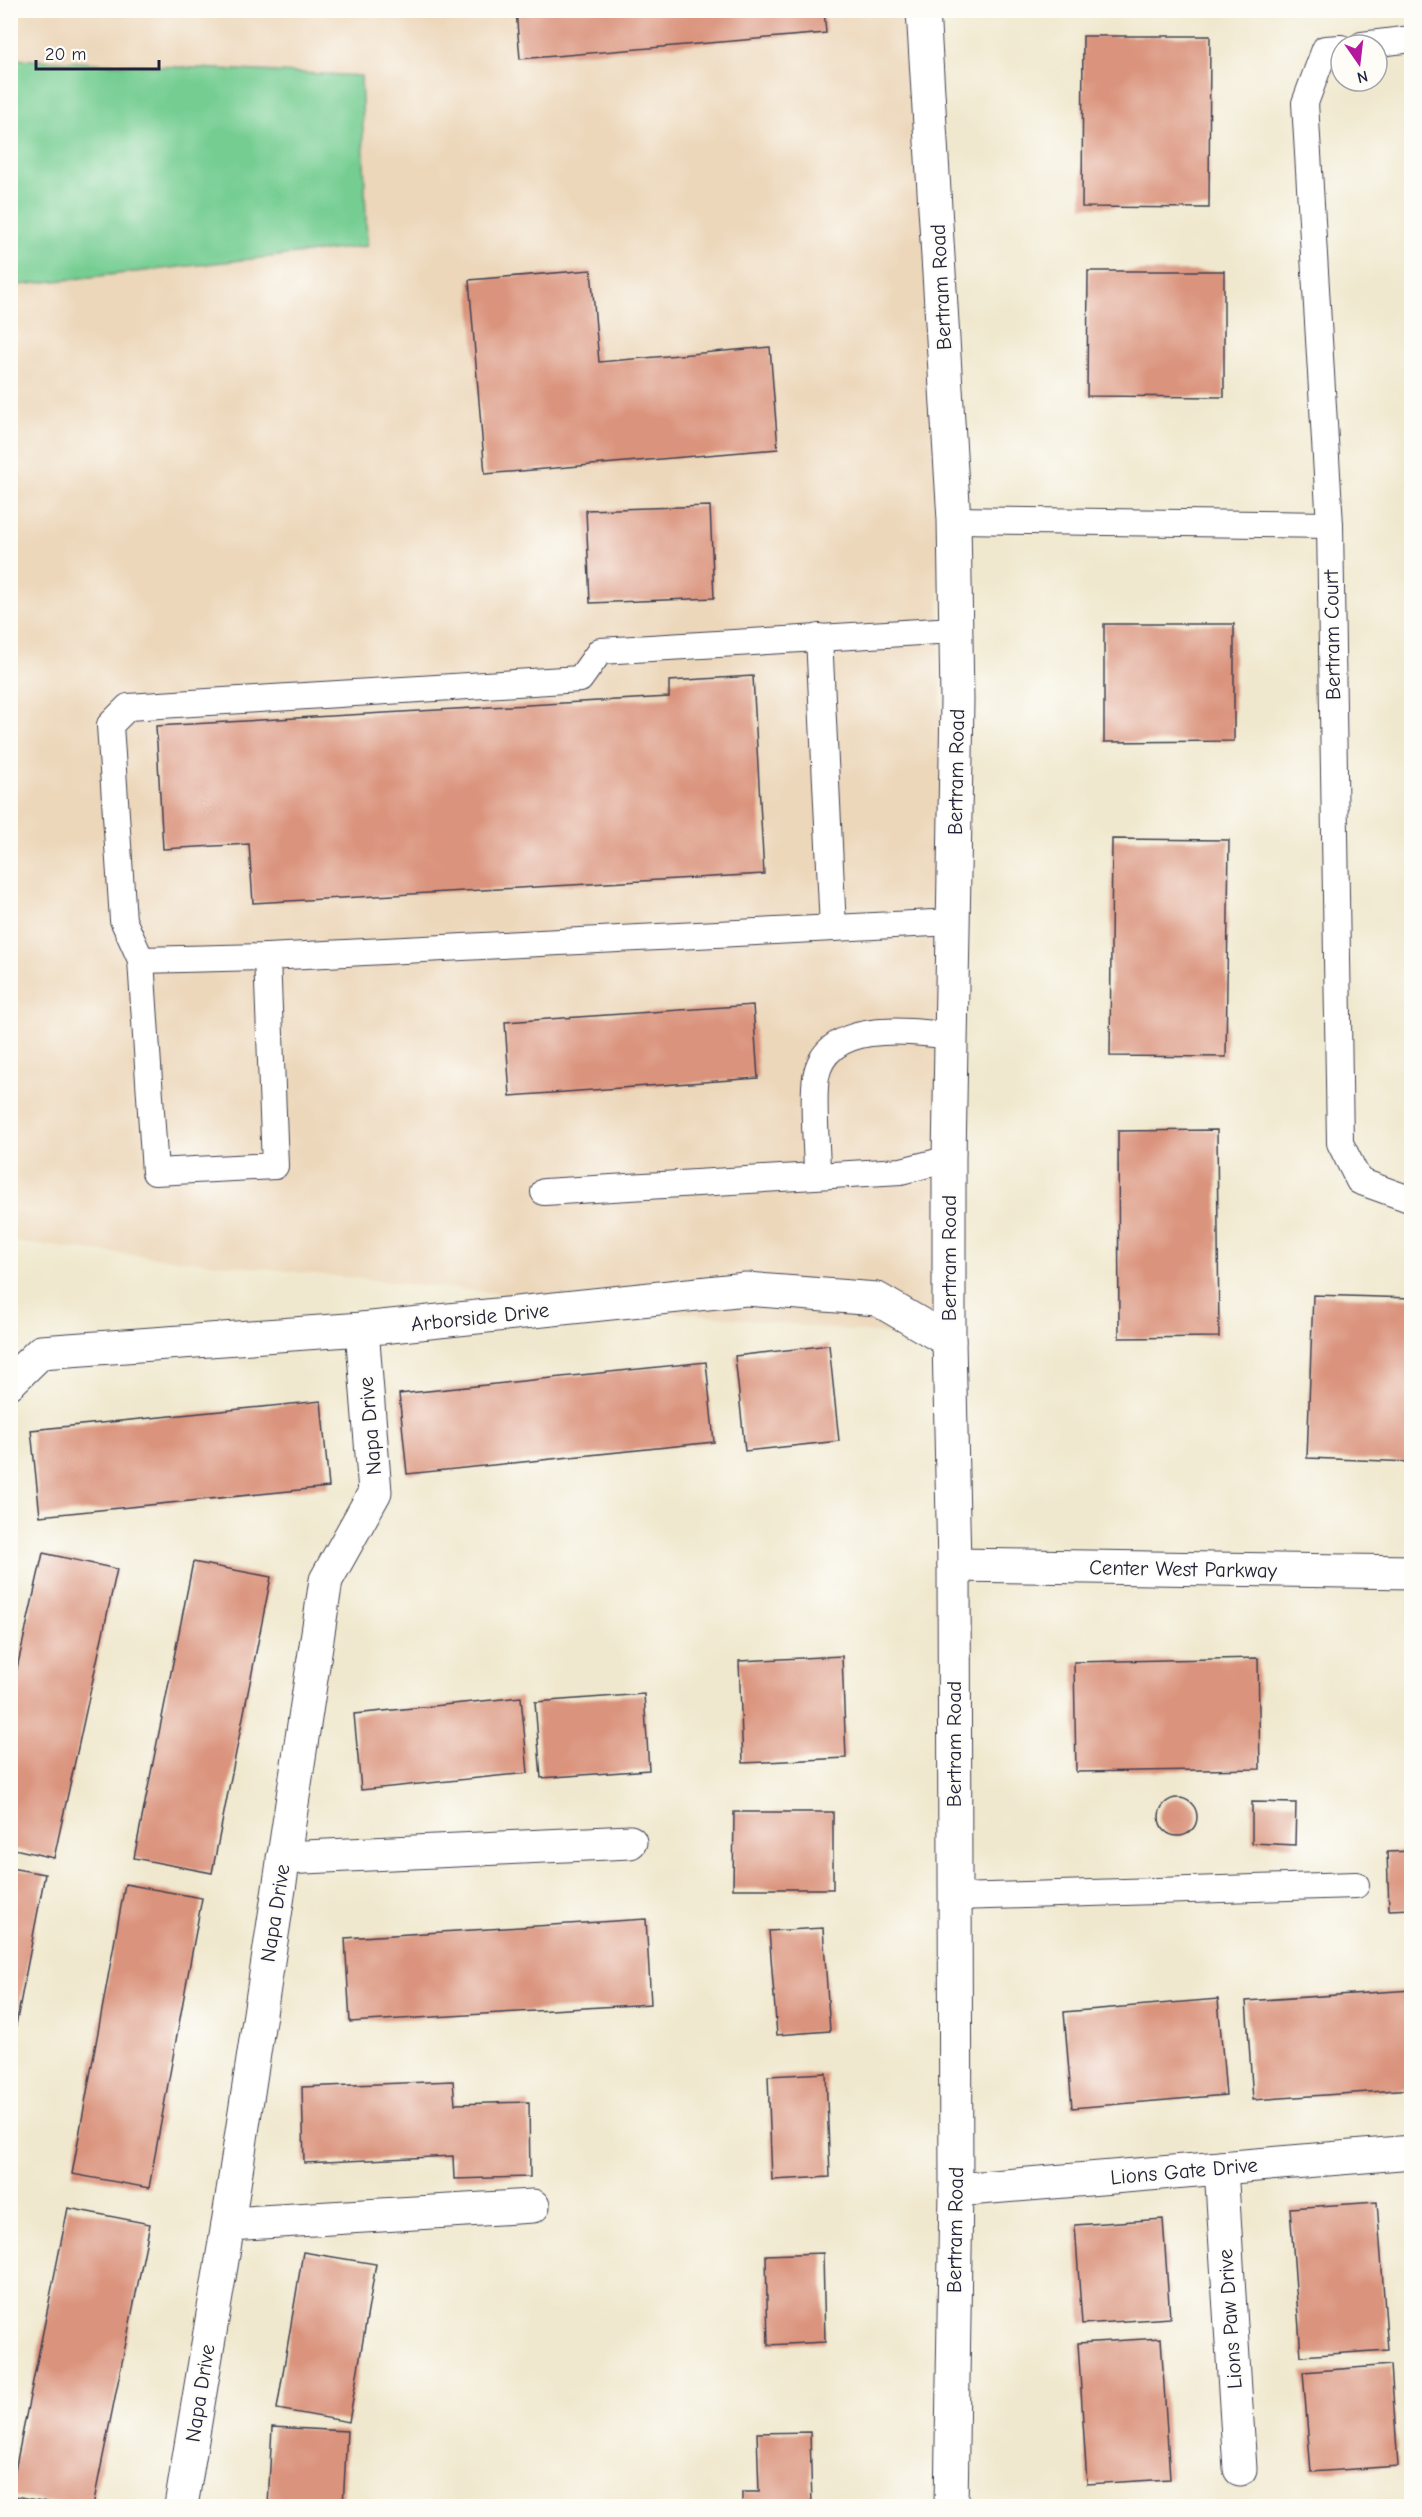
<svg xmlns="http://www.w3.org/2000/svg" width="1422" height="2517" font-family="'Comic Neue',sans-serif">
<rect width="100%" height="100%" fill="#fdfcf7"/>
<filter id="ink" filterUnits="userSpaceOnUse"><feTurbulence type="fractalNoise" baseFrequency=".0167" numOctaves="2"/><feDisplacementMap in="SourceGraphic" scale="12" xChannelSelector="R" yChannelSelector="G"/><feConvolveMatrix kernelMatrix="1 2 1 2 8 2 1 2 1" color-interpolation-filters="sRGB"/></filter>
<filter id="wash" filterUnits="userSpaceOnUse"><feTurbulence type="fractalNoise" baseFrequency=".008" numOctaves="4" result="noise"/><feDisplacementMap in="SourceGraphic" scale="24" xChannelSelector="R" yChannelSelector="G"/><feGaussianBlur stdDeviation="1.35" result="paint"/><feColorMatrix in="noise" values="0 0 0 0 0 0 0 0 0 0 0 0 0 0 0 0 0 1.4 0 .05"/><feComposite in="paint" operator="in"/></filter>
<g filter="url(#wash)">
<rect width="100%" height="100%" fill="#f0e8ce"/>
<polygon fill="#ecd7ba" points="11,11 932,11 949,1341 11,1242"/>
<polygon fill="#75cd92" stroke="#4c7866" stroke-width="1.5" points="11,59 361,76 367,246 11,286"/>
<g id="blocks">
<g fill="#da937b">
<polygon points="516,10 824,10 826,33 520,59"/>
<polygon points="1083,36 1210,36 1209,208 1082,207"/>
<polygon points="591,270 599,362 770,347 778,449 485,474 469,280"/>
<polygon points="1088,271 1224,271 1224,397 1087,396"/>
<polygon points="710,506 714,598 590,603 586,510"/>
<polygon points="1104,624 1234,624 1234,741 1104,742"/>
<polygon points="753,676 764,874 253,903 249,844 163,849 156,726 669,697 669,681"/>
<polygon points="1112,839 1229,840 1226,1057 1110,1056"/>
<polygon points="753,1005 758,1078 510,1096 505,1022"/>
<polygon points="1217,1130 1219,1337 1119,1338 1118,1131"/>
<polygon points="1313,1295 1412,1298 1412,1462 1307,1458"/>
<polygon points="829,1345 839,1441 745,1451 735,1356"/>
<polygon points="706,1362 714,1442 407,1474 399,1394"/>
<polygon points="321,1401 329,1487 40,1516 31,1430"/>
<polygon points="43,1553 117,1569 54,1858 10,1848 10,1699"/>
<polygon points="193,1562 271,1577 212,1873 134,1858"/>
<polygon points="842,1656 846,1758 743,1763 739,1661"/>
<polygon points="1258,1658 1260,1769 1076,1772 1074,1662"/>
<polygon points="644,1694 649,1770 541,1778 535,1702"/>
<polygon points="521,1697 528,1773 361,1790 354,1714"/>
<circle cx="1178" cy="1817" r="19"/>
<polygon points="1252,1802 1296,1803 1295,1845 1252,1843"/>
<polygon points="734,1812 833,1812 833,1889 733,1889"/>
<polygon points="1412,1851 1412,1909 1389,1910 1387,1852"/>
<polygon points="10,1868 45,1874 12,2046 10,2046"/>
<polygon points="125,1884 202,1898 149,2188 72,2174"/>
<polygon points="646,1919 651,2004 350,2022 345,1938"/>
<polygon points="823,1928 830,2031 777,2035 769,1931"/>
<polygon points="1412,1990 1412,2089 1253,2100 1246,2001"/>
<polygon points="1218,1999 1226,2095 1072,2108 1064,2012"/>
<polygon points="826,2073 830,2177 772,2180 768,2076"/>
<polygon points="453,2081 455,2104 529,2102 530,2177 454,2179 453,2156 304,2163 302,2087"/>
<polygon points="1377,2202 1388,2350 1301,2356 1290,2208"/>
<polygon points="68,2208 150,2224 93,2506 68,2506 10,2495"/>
<polygon points="1163,2219 1170,2318 1082,2324 1075,2225"/>
<polygon points="303,2252 376,2264 349,2422 277,2409"/>
<polygon points="823,2253 825,2342 768,2345 766,2255"/>
<polygon points="1161,2338 1170,2479 1087,2484 1078,2343"/>
<polygon points="1391,2365 1398,2466 1311,2472 1303,2372"/>
<polygon points="272,2427 347,2431 343,2506 268,2506"/>
<polygon points="810,2432 812,2506 742,2506 742,2492 759,2492 757,2433"/>
</g>
</g>
</g>
<g filter="url(#ink)">
<use href="#blocks" fill-opacity="0" stroke="#414051" stroke-width="1.5"/>
<g fill="none" stroke-linecap="round" stroke-linejoin="round">
<g stroke="#414051" stroke-width="28">
<g id="lane">
<polyline points="1362,45 1412,39"/>
<polyline points="1341,48 1325,49 1305,103 1330,525 1340,1143 1359,1181 1412,1200"/>
<polyline points="954,520 1330,525"/>
<polyline points="819,637 833,928"/>
<polyline points="267,957 275,1166 155,1172 141,960 123,920 110,725 128,707 580,679 600,651 954,630"/>
<polyline points="141,960 267,957 953,922"/>
<path d="M817,1175C817,1148 812,1102 816,1077C826,1019 910,1031 952,1036"/>
<polyline points="544,1192 901,1171 949,1159"/>
<polyline points="955,1897 1356,1885"/>
</g>
</g>
<g stroke="#414051" stroke-width="35">
<g id="street">
<polyline points="923,10 954,520 957,700 949,1159 949,1341 954,1565 956,2190 951,2506"/>
<polyline points="10,1382 41,1352 362,1329 746,1289 877,1299 949,1341"/>
<polyline points="954,1565 1412,1572"/>
<polyline points="283,1858 630,1842"/>
<polyline points="1221,2168 1240,2469"/>
<polyline points="956,2190 1412,2152"/>
<polyline points="228,2224 533,2206"/>
<polyline points="181,2506 228,2224 326,1580 375,1492 362,1329"/>
</g>
</g>
<use href="#lane" stroke="#fff" stroke-width="26"/>
<use href="#street" stroke="#fff" stroke-width="33"/>
</g>
</g>
<g text-anchor="middle" dominant-baseline="central" stroke-width="4.5" stroke-linejoin="round" paint-order="stroke">
<g font-size="21" fill="#22223b" stroke="#fdfcf7">
<text transform="translate(941 287) rotate(-93)">Bertram Road</text>
<text transform="translate(1332 635) rotate(-91)">Bertram Court</text>
<text transform="translate(956 772) rotate(-89)">Bertram Road</text>
<text transform="translate(949 1258) rotate(-90)">Bertram Road</text>
<text transform="translate(480 1317) rotate(-6)">Arborside Drive</text>
<text transform="translate(370 1426) rotate(-95)">Napa Drive</text>
<text transform="translate(1183 1569) rotate(1)">Center West Parkway</text>
<text transform="translate(954 1744) rotate(-90)">Bertram Road</text>
<text transform="translate(275 1913) rotate(-81)">Napa Drive</text>
<text transform="translate(1184 2171) rotate(-5)">Lions Gate Drive</text>
<text transform="translate(955 2230) rotate(-89)">Bertram Road</text>
<text transform="translate(1230 2319) rotate(-94)">Lions Paw Drive</text>
<text transform="translate(200 2393) rotate(-81)">Napa Drive</text>
</g>
</g>
<rect width="1422" height="2517" fill="none" stroke="#fdfcf7" stroke-width="36"/>
<g transform="translate(1359 63) rotate(166)"><circle r="28" fill="#fdfcf7" stroke="#a5a5ac" stroke-width="1.5"/>
<path d="M0-4.5L10 22L0 15L-10 22Z" fill="#b5179e"/>
<text y="-9" font-size="16" font-weight="bold" text-anchor="middle" fill="#22223b">N</text>
</g>
<path d="M36 60v9h123v-9" fill="none" stroke="#22223b" stroke-width="3"/>
<text x="45" y="60" font-size="18" fill="#22223b" stroke="#fdfcf7" stroke-width="4.5" paint-order="stroke">20 m</text>
</svg>
